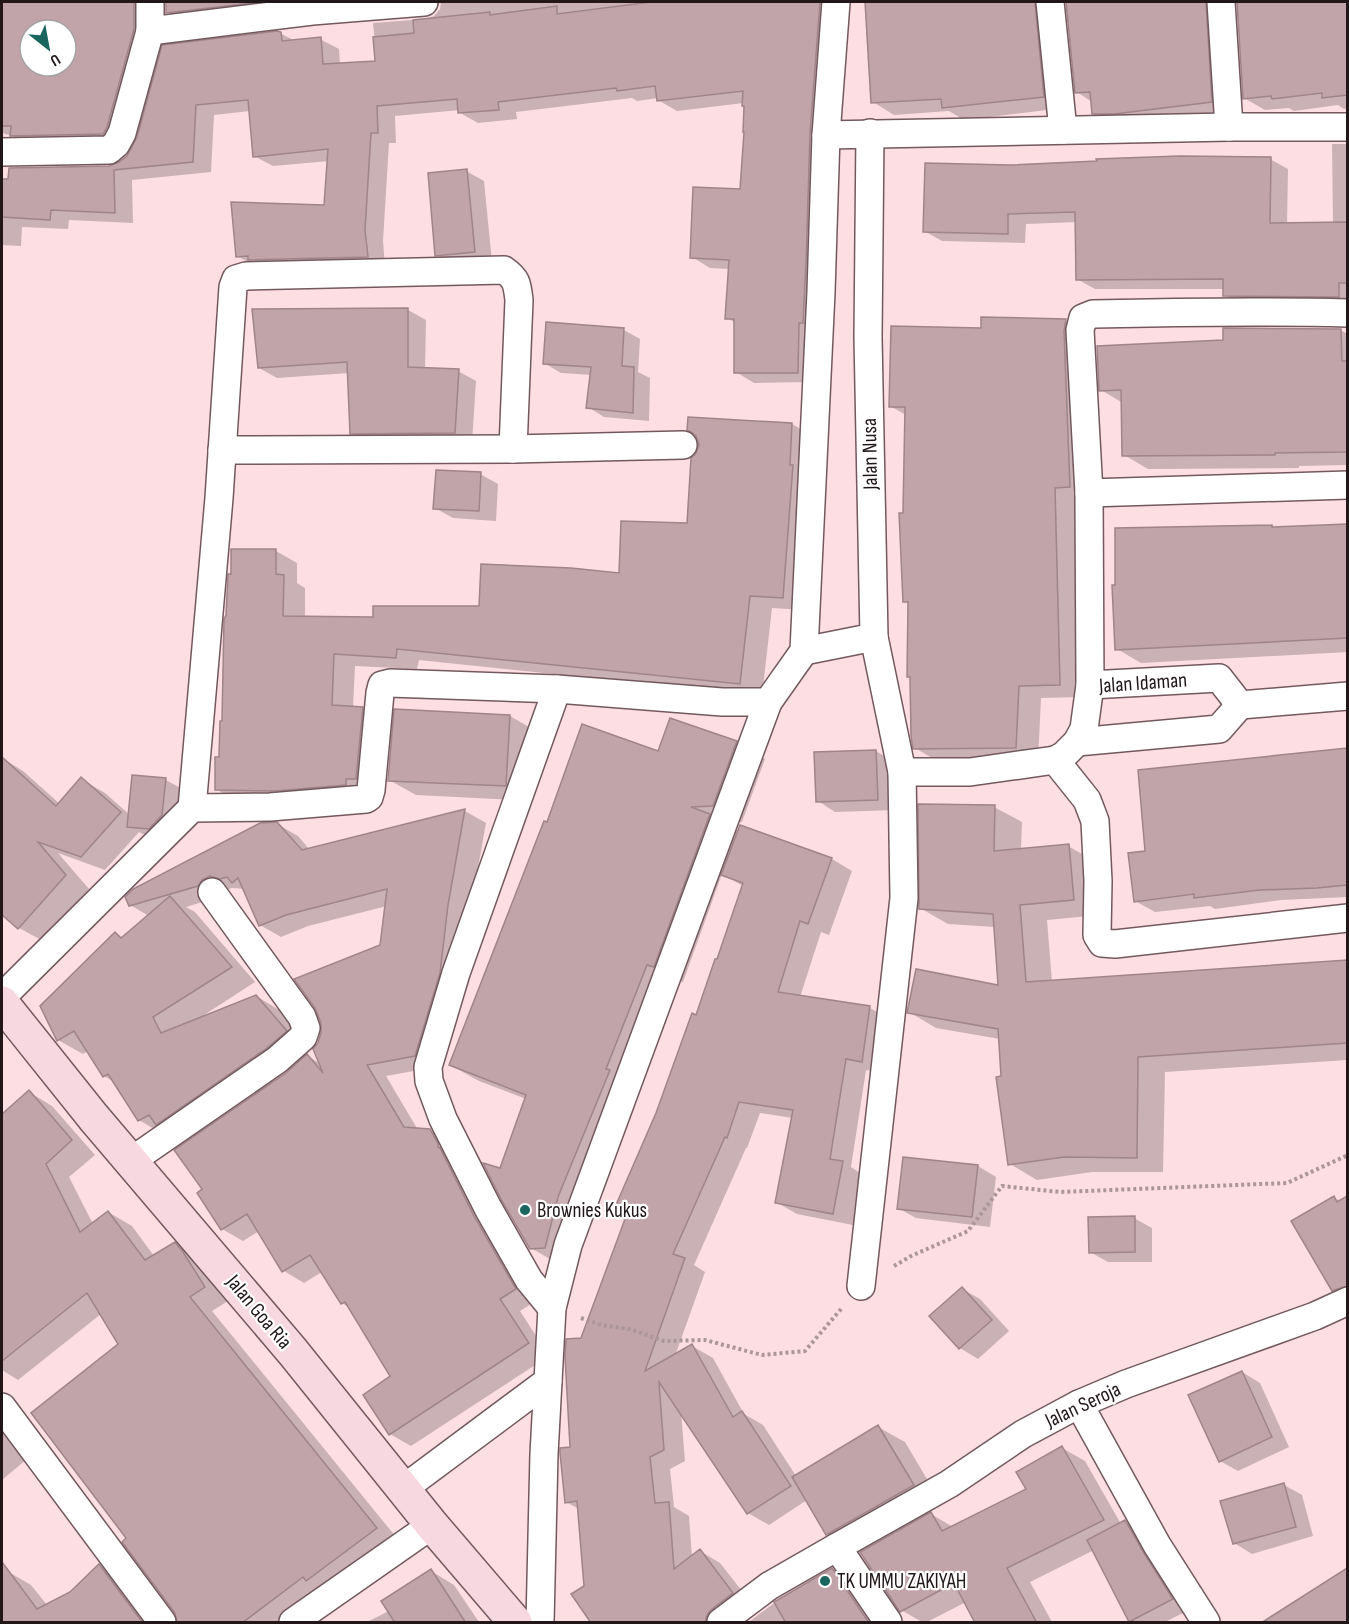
<svg xmlns="http://www.w3.org/2000/svg" width="1349" height="1624" font-family="'Sofia Sans Condensed',sans-serif">
<rect width="100%" height="100%" fill="#fcdee3"/>
<g fill="#0003" fill-rule="evenodd">
<path d="M2,2H157L125,137L30,146L11,135L5,134L2,132ZM30,30H66V66H30Z"/>
<polygon points="167,2 295,2 185,23 167,12"/>
<polygon points="441,2 836,2 816,382 754,383 736,372 736,323 727,318 730,269 710,268 692,257 742,191 745,106 744,103 677,111 658,100 658,98 637,101 632,98 516,112 517,119 478,123 460,113 460,110 395,116 396,143 389,143 383,241 385,267 255,266 237,256 326,206 329,161 273,166 254,156 250,111 214,115 211,172 132,180 133,223 69,220 68,229 22,227 21,246 2,245 2,181 10,181 110,167 119,164 280,33 295,41 320,39 339,49 340,64 377,63 373,23 426,19 434,16 440,9"/>
<polygon points="867,2 1061,2 1064,108 964,120 949,111 894,115 873,102"/>
<polygon points="1067,2 1233,2 1232,114 1115,125 1094,113 1092,102 1077,92"/>
<polygon points="1238,2 1348,2 1348,108 1344,109 1338,105 1294,111 1289,108 1265,110 1244,98"/>
<polygon points="1332,144 1348,144 1348,306 1242,306 1225,295 1225,289 1095,289 1077,279 1077,222 1026,224 1025,243 942,241 924,231 1010,166 1270,159 1288,169 1287,224 1333,224"/>
<polygon points="466,171 484,181 492,262 455,265 437,255"/>
<polygon points="408,310 426,320 425,369 458,371 476,381 472,443 369,443 351,433 349,373 277,378 259,368"/>
<polygon points="1065,321 1088,334 1082,697 1041,698 1038,760 937,761 915,748 911,678 908,676 910,604 904,601 906,415 890,406 983,330"/>
<polygon points="624,330 640,339 638,372 650,378 649,421 604,417 588,407 592,375 561,373 544,363"/>
<polygon points="1340,330 1348,334 1348,465 1299,466 1299,468 1148,469 1124,455 1123,403 1101,390 1224,341"/>
<polygon points="792,424 813,436 804,610 772,608 762,696 419,660 417,669 355,666 353,708 362,708 384,721 377,791 238,802 216,789 220,758 276,551 297,563 297,583 305,588 305,618 374,619 480,607 621,575 688,524"/>
<polygon points="480,474 498,484 496,521 453,518 435,508"/>
<polygon points="1348,525 1348,652 1141,663 1117,649 1272,527 1275,529"/>
<polygon points="510,716 536,731 532,801 416,795 389,780"/>
<polygon points="736,743 765,759 742,822 723,823 739,832 741,826 832,859 852,871 829,935 821,932 800,997 870,1008 891,1020 882,1073 866,1070 851,1167 863,1175 853,1225 797,1214 776,1202 793,1118 760,1113 747,1148 746,1148 694,1265 705,1272 675,1356 692,1346 713,1358 744,1414 763,1425 796,1476 878,1427 905,1442 940,1501 854,1549 828,1534 807,1500 769,1525 748,1513 681,1412 685,1461 670,1469 674,1507 689,1516 692,1557 700,1551 720,1563 753,1605 731,1622 593,1622 586,1586 579,1509 566,1502 582,1340 626,1220 614,1213 697,1016 718,961 743,886 722,874 683,982 676,980 560,1265 531,1248 501,1170 526,1099 479,1081 450,1065 659,753"/>
<polygon points="1348,750 1348,897 1281,900 1215,909 1210,906 1155,912 1135,901 1147,853 1139,771"/>
<polygon points="876,751 894,762 896,810 835,812 818,801"/>
<polygon points="2,758 23,771 60,804 81,779 105,793 130,815 166,780 184,790 180,826 147,836 139,832 105,870 58,853 89,889 43,941 19,928 2,913"/>
<polygon points="994,807 1022,822 1021,850 1068,846 1096,862 1100,915 1047,920 1052,982 1348,962 1348,1060 1165,1072 1163,1172 1092,1172 1037,1180 1010,1164 1000,1039 936,1028 909,1012 1000,987 995,927 948,924 920,908"/>
<polygon points="465,811 486,823 469,918 436,1067 386,1076 418,1130 430,1130 451,1142 536,1301 520,1311 549,1356 411,1446 390,1434 392,1377 350,1308 342,1303 322,1272 304,1283 284,1271 259,1231 243,1241 222,1229 287,1074 307,1056 321,1064 382,946 387,906 308,926 281,937 260,925 245,889 232,888 223,891 219,897 186,907 195,912 255,982 201,1017 202,1018 256,996 281,1011 311,1045 164,1135 139,1120 116,1083 104,1076 88,1051 83,1054 58,1040 115,933 123,938 149,916 130,905 277,824 298,836 310,850"/>
<polygon points="29,1092 52,1106 95,1155 69,1177 93,1224 108,1212 132,1226 154,1256 175,1244 199,1257 207,1267 228,1301 212,1311 400,1542 284,1622 179,1622 179,1619 128,1538 120,1344 101,1314 18,1380 2,1370 2,1116"/>
<polygon points="904,1159 978,1166 996,1177 990,1227 916,1218 898,1208"/>
<polygon points="1348,1197 1348,1298 1333,1290 1334,1198 1341,1201"/>
<polygon points="1134,1218 1152,1228 1152,1262 1108,1262 1090,1252"/>
<polygon points="962,1289 980,1299 1009,1331 978,1359 960,1348 931,1316"/>
<polygon points="1242,1372 1260,1383 1289,1447 1238,1471 1220,1461"/>
<polygon points="2,1429 27,1459 2,1480"/>
<polygon points="1062,1448 1085,1461 1121,1524 1125,1522 1143,1532 1189,1610 1165,1622 1133,1622 1131,1621 1094,1550 1030,1582 1052,1622 977,1622 966,1602 927,1622 922,1622 901,1610 931,1514 953,1527 1028,1489"/>
<polygon points="1284,1485 1302,1495 1313,1536 1252,1554 1234,1543"/>
<polygon points="99,1566 123,1579 155,1622 2,1622 2,1576 7,1571 31,1585 47,1605 71,1593"/>
<polygon points="832,1570 853,1582 881,1622 749,1622 778,1600"/>
<polygon points="1348,1570 1348,1622 1264,1622"/>
<polygon points="431,1571 454,1585 479,1622 367,1622 389,1611"/>
</g>
<g fill="#c1a4aa" stroke="#9f8489" stroke-width="1.5" fill-rule="evenodd">
<path d="M2,2H134V29L107,127L103,134L10,136L11,126H2ZM30,30H66V66H30Z"/>
<polygon points="166,2 260,2 166,13"/>
<polygon points="651,2 820,2 810,134 806,264 803,323 799,323 798,373 734,373 734,319 725,319 729,260 690,258 693,187 740,189 744,132 743,132 744,106 742,106 743,91 657,101 655,86 617,91 616,88 498,102 499,110 458,113 457,99 377,106 378,133 371,133 365,230 368,257 248,260 248,256 236,257 231,202 324,205 328,149 253,157 248,100 196,105 193,162 114,170 115,213 51,210 50,220 2,217 2,179 8,179 9,168 109,166 119,162 127,156 137,137 162,45 277,31 281,32 282,41 321,37 323,64 375,61 373,37 414,33 413,20 490,12 490,15 557,6 557,14"/>
<polygon points="865,2 1035,2 1044,97 942,108 941,99 871,103"/>
<polygon points="1066,2 1206,2 1212,102 1114,114 1092,114 1090,92 1075,93"/>
<polygon points="1237,2 1347,2 1347,95 1322,98 1322,93 1272,99 1271,96 1243,99"/>
<polygon points="1180,156 1271,157 1270,223 1347,222 1347,283 1339,283 1339,297 1223,296 1223,279 1076,280 1075,212 1008,214 1008,234 923,232 925,163 1010,165 1097,161 1096,159"/>
<polygon points="467,169 475,252 435,256 428,173"/>
<polygon points="408,308 408,367 459,369 455,433 350,434 347,362 258,368 252,309"/>
<polygon points="981,317 1066,319 1064,331 1070,487 1055,488 1060,685 1019,686 1016,748 913,749 911,736 910,677 907,677 908,602 903,602 899,513 903,513 905,407 889,407 891,326 981,328"/>
<polygon points="546,322 624,328 622,366 634,367 633,413 586,408 591,367 543,364"/>
<polygon points="1223,328 1341,329 1342,361 1347,361 1347,452 1275,453 1275,455 1122,456 1121,390 1099,391 1097,346 1223,340"/>
<polygon points="688,417 792,423 790,465 793,465 783,598 750,596 740,684 397,649 396,658 334,654 332,705 363,707 356,779 346,779 346,785 275,791 215,790 215,757 219,757 220,721 222,721 224,619 226,615 228,574 231,574 231,549 276,549 276,574 284,575 283,616 373,617 373,606 479,606 481,564 571,568 619,573 621,521 687,523 691,458 696,453 699,445 696,436 691,432 687,430"/>
<polygon points="436,470 481,472 479,511 433,509"/>
<polygon points="1347,524 1347,638 1115,650 1112,585 1115,585 1115,528 1272,525 1272,527"/>
<polygon points="394,709 510,715 506,786 388,781"/>
<polygon points="670,718 737,741 713,806 691,807 710,814 654,967 647,965 606,1069 610,1070 558,1197 545,1248 530,1249 502,1201 483,1163 500,1168 526,1095 449,1065 544,821 547,822 582,724 658,751"/>
<polygon points="1347,748 1347,885 1317,888 1260,890 1194,898 1194,894 1134,902 1128,853 1145,851 1138,770"/>
<polygon points="876,750 878,800 816,802 814,752"/>
<polygon points="2,757 56,806 81,777 121,812 81,857 38,842 66,875 18,929 2,915"/>
<polygon points="132,775 166,778 162,815 149,829 127,827"/>
<polygon points="918,804 995,805 994,851 1069,844 1074,900 1020,905 1026,982 1347,960 1347,1043 1138,1057 1137,1158 1064,1157 1008,1165 996,1077 1001,1076 998,1029 907,1013 916,969 998,985 993,914 919,909"/>
<polygon points="465,809 448,905 440,973 415,1056 367,1065 404,1127 430,1129 438,1144 438,1147 440,1148 474,1216 516,1289 500,1299 529,1343 389,1435 363,1395 390,1376 345,1302 341,1304 310,1255 282,1272 247,1214 221,1230 197,1193 202,1189 174,1150 286,1073 307,1054 323,1073 313,1049 318,1043 321,1033 321,1023 315,1008 294,979 380,945 387,889 286,915 259,926 238,878 232,883 227,877 220,879 210,876 202,880 198,886 129,906 125,897 133,889 260,823 277,822 302,850"/>
<polygon points="740,825 832,858 808,924 800,921 778,992 870,1006 862,1062 846,1059 830,1159 843,1161 833,1214 775,1203 793,1110 739,1102 727,1138 725,1137 673,1254 685,1258 645,1371 692,1344 733,1417 742,1411 791,1486 747,1514 659,1382 664,1450 650,1457 655,1503 669,1502 674,1569 700,1549 733,1593 711,1610 707,1615 705,1623 591,1623 571,1594 584,1586 577,1501 565,1503 560,1453 560,1448 570,1447 565,1357 566,1339 581,1338 625,1219 612,1214 656,1113 692,1013 696,1015 715,959 717,959 743,883 721,875"/>
<polygon points="170,896 232,967 153,1017 161,1033 256,995 287,1031 267,1048 156,1125 149,1115 138,1121 108,1074 103,1077 74,1031 57,1041 40,1006 115,932 121,938"/>
<polygon points="29,1090 72,1140 46,1164 80,1232 108,1211 145,1260 175,1242 183,1252 205,1287 190,1297 377,1528 306,1581 303,1577 242,1623 177,1623 175,1613 122,1542 126,1538 31,1413 118,1344 87,1293 2,1361 2,1114"/>
<polygon points="903,1157 978,1165 972,1217 897,1209"/>
<polygon points="1334,1196 1337,1202 1347,1196 1347,1286 1332,1291 1291,1221"/>
<polygon points="1135,1216 1135,1252 1089,1253 1088,1217"/>
<polygon points="962,1287 992,1320 959,1349 929,1316"/>
<polygon points="1242,1371 1272,1437 1219,1462 1188,1395"/>
<polygon points="878,1425 914,1485 826,1535 792,1477"/>
<polygon points="1062,1446 1104,1520 1007,1568 1037,1623 975,1623 954,1583 900,1612 860,1552 931,1512 942,1531 1026,1489 1016,1472"/>
<polygon points="1284,1483 1296,1527 1233,1544 1220,1501"/>
<polygon points="1125,1520 1144,1553 1173,1599 1129,1622 1087,1540"/>
<polygon points="2,1562 37,1609 70,1592 99,1564 143,1623 2,1623"/>
<polygon points="832,1568 869,1623 786,1623 774,1602"/>
<polygon points="1347,1568 1347,1623 1261,1623"/>
<polygon points="431,1569 466,1623 395,1623 381,1601"/>
</g>
<g fill="none" stroke-linecap="round" stroke-linejoin="round">
<g stroke="#72595e" stroke-width="30">
<g id="street">
<polyline points="150,2 150,31 312,11 424,2"/>
<polyline points="1050,2 1063,130"/>
<polyline points="1221,2 1229,127"/>
<polyline points="826,135 1229,127 1348,127"/>
<polyline points="2,152 109,150 116,144 122,133 150,31"/>
<polyline points="222,450 513,449 683,445"/>
<polyline points="1089,493 1348,485"/>
<polyline points="804,651 874,637"/>
<polyline points="1090,685 1219,678 1240,705 1348,696"/>
<polyline points="1077,742 1219,729 1240,705"/>
<polyline points="1055,760 1087,800 1095,821 1098,881 1097,935 1102,943 1115,944 1348,918"/>
<path d="M902,772H970L1055,760L1064,755L1077,742L1084,729L1090,685L1089,493L1080,330L1083,318L1093,314C1178,312 1262,311 1348,313"/>
<polyline points="192,808 270,807 366,799 369,797 371,790 380,693 382,685 390,683 557,689 722,702 768,702"/>
<path d="M2,997L192,808L219,498L233,287L236,279L246,276L504,270C517,279 517,284 519,300L513,449"/>
<polyline points="131,1161 277,1060 303,1037 306,1028 302,1017 212,892"/>
<polyline points="861,1286 904,898 902,772 874,637 868,337 870,133"/>
<polyline points="552,1308 529,1280 488,1208 443,1119 429,1081 428,1067 456,973 557,689"/>
<polyline points="1079,1404 1157,1545 1206,1622"/>
<polyline points="2,1407 162,1622"/>
<polyline points="403,1489 548,1381"/>
<polyline points="837,1547 949,1484 1023,1434 1079,1404 1126,1384 1315,1316 1348,1301"/>
<polyline points="293,1622 432,1525"/>
<polyline points="540,1622 544,1454 552,1308 568,1245 768,702 804,651 821,292 826,135 836,2"/>
<polyline points="721,1622 769,1586 837,1547 888,1622"/>
</g>
</g>
<g stroke="#72595e" stroke-width="36">
<polyline id="secondary" points="2,1003 94,1118 293,1352 432,1525 515,1622"/>
</g>
<g stroke="#ac9699" stroke-width="4" stroke-dasharray="3 3" stroke-linecap="butt">
<polyline points="894,1266 911,1256 968,1231 1002,1186 1060,1192 1287,1183 1348,1155"/>
<polyline points="581,1318 601,1325 629,1329 664,1341 705,1340 762,1355 805,1351 842,1308"/>
</g>
<use href="#street" stroke="#fff" stroke-width="27"/>
<use href="#secondary" stroke="#f8d8e0" stroke-width="33"/>
</g>
<g fill="#1a655e" stroke="#fff" stroke-width="2">
<circle cx="525" cy="1210" r="6"/>
<circle cx="825" cy="1581" r="6"/>
</g>
<g text-anchor="middle" dominant-baseline="central" stroke-width="4.5" stroke-linejoin="round" paint-order="stroke">
<g font-size="21" fill="#211719" stroke="#fff">
<text transform="translate(870 454) rotate(-91)">Jalan Nusa</text>
<text transform="translate(1143 683) rotate(-4)">Jalan Idaman</text>
<text transform="translate(259 1312) rotate(50)">Jalan Goa Ria</text>
<text transform="translate(1083 1405) rotate(-25)">Jalan Seroja</text>
</g>
<g font-size="21" fill="#211719" stroke="#fff" text-anchor="start">
<text x="537" y="1210">Brownies Kukus</text>
<text x="837" y="1581">TK UMMU ZAKIYAH</text>
</g>
</g>
<rect width="1349" height="1624" fill="none" stroke="#211719" stroke-width="6"/>
<g transform="translate(48 48) rotate(149)"><circle r="28" fill="#ffffff" stroke="#a6a2a3" stroke-width="1.5"/>
<path d="M0-4.5L10 22L0 15L-10 22Z" fill="#1a655e"/>
<text y="-9" font-size="16" font-weight="bold" text-anchor="middle" fill="#211719">U</text>
</g>
</svg>
